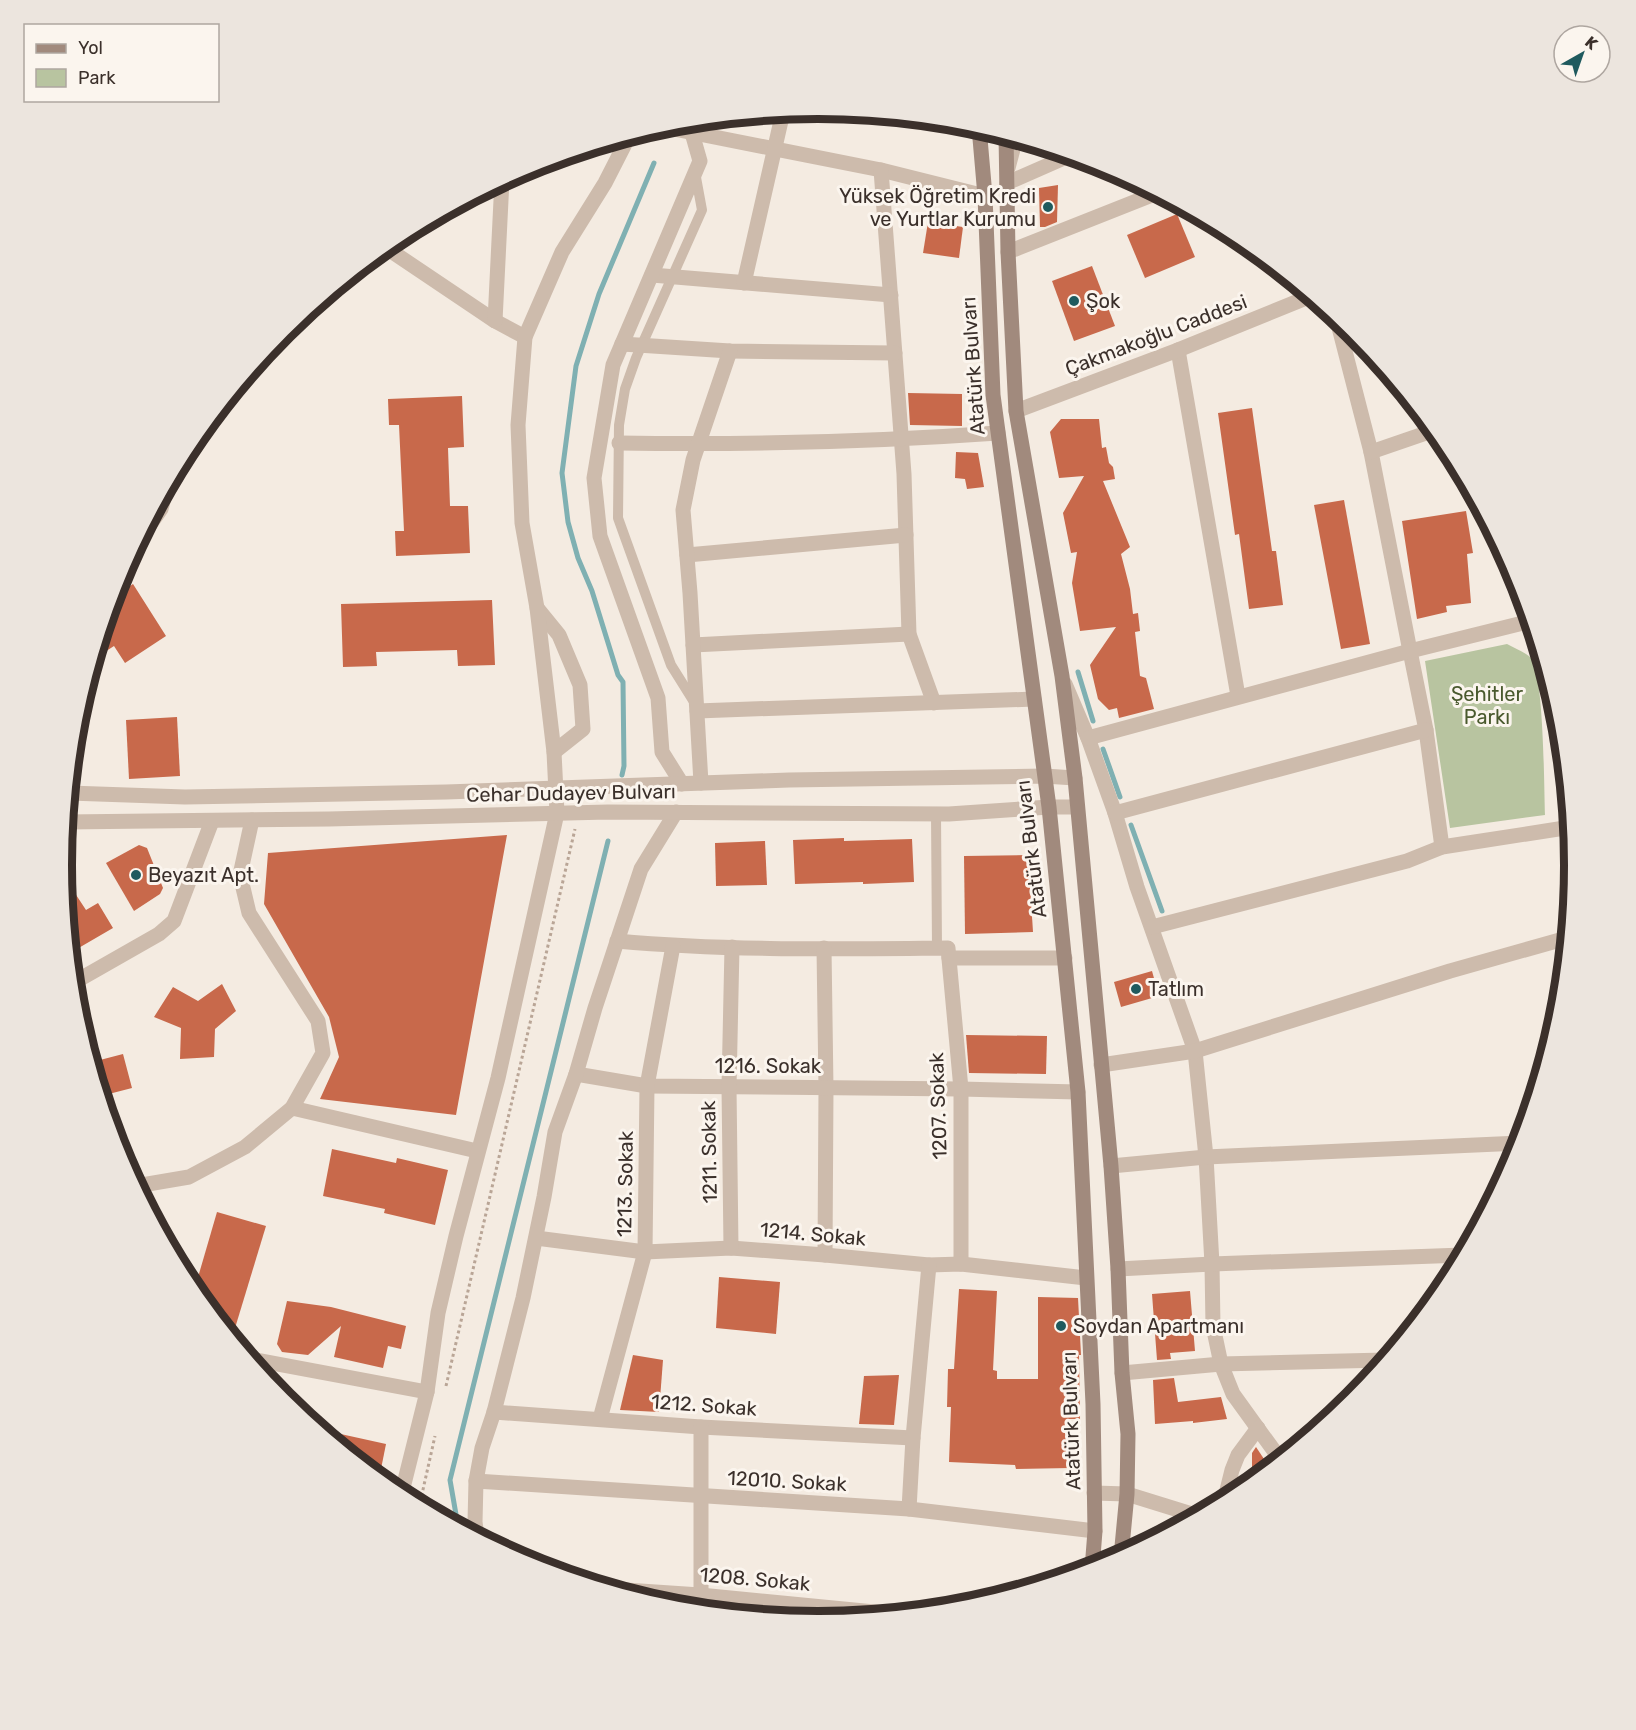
<svg xmlns="http://www.w3.org/2000/svg" width="1636" height="1730" font-family="Rubik,sans-serif">
<rect width="100%" height="100%" fill="#f4ebe1"/>
<path fill="#b8c4a0" d="M1507,644C1514,648 1525,652 1531,658C1544,673 1544,789 1545,815L1450,828L1425,661Z"/>
<g fill="none" stroke-linecap="round" stroke-linejoin="round">
<g stroke="#7fb0b2" stroke-width="5">
<polyline points="1078,672 1093,721"/>
<polyline points="1103,749 1120,797"/>
<polyline points="622,775 624,766 623,682 618,675 592,591 578,558 568,522 562,473 576,366 599,294 654,163"/>
<polyline points="1131,825 1162,911"/>
<polyline points="458,1526 450,1480 608,841"/>
</g>
</g>
<g fill="#c8694b">
<polygon points="1058,185 1057,222 1045,227 1040,227 1039,188"/>
<polygon points="1177,214 1195,257 1145,278 1127,235"/>
<polygon points="928,222 963,227 959,258 923,253"/>
<polygon points="1092,266 1115,326 1074,341 1052,281"/>
<polygon points="908,393 962,394 962,426 910,425"/>
<polygon points="462,396 464,447 448,448 450,506 468,506 470,553 396,556 395,531 404,531 399,425 389,425 388,399"/>
<polygon points="1252,408 1272,551 1276,551 1283,605 1249,609 1239,534 1235,535 1218,413"/>
<polygon points="1061,419 1099,419 1102,448 1106,447 1109,463 1113,467 1115,479 1103,481 1130,547 1121,554 1130,589 1133,614 1138,613 1140,631 1135,632 1140,676 1146,678 1154,709 1119,718 1117,708 1109,710 1098,699 1090,665 1116,627 1080,631 1072,583 1077,552 1071,553 1063,513 1084,476 1059,478 1050,432"/>
<polygon points="956,452 978,453 984,487 967,489 965,479 955,478"/>
<polygon points="1344,500 1370,644 1341,649 1314,505"/>
<polygon points="1466,511 1473,553 1467,554 1471,603 1446,606 1447,612 1417,619 1402,521"/>
<polygon points="133,584 166,636 125,663 114,646 94,659 113,597"/>
<polygon points="492,600 495,665 458,666 457,650 376,652 377,666 343,667 341,604"/>
<polygon points="177,717 180,776 129,779 126,720"/>
<polygon points="507,835 456,1115 320,1099 339,1057 329,1017 264,904 268,853"/>
<polygon points="844,838 844,841 912,839 914,882 863,884 863,882 795,884 793,840"/>
<polygon points="765,841 767,885 716,886 715,843"/>
<polygon points="139,845 147,848 163,888 160,894 134,911 106,863"/>
<polygon points="1028,855 1033,932 965,934 964,856"/>
<polygon points="63,875 86,910 98,903 113,928 70,953"/>
<polygon points="1152,971 1159,996 1121,1007 1114,982"/>
<polygon points="222,984 236,1011 215,1029 214,1057 180,1059 181,1028 154,1017 173,987 198,1001"/>
<polygon points="966,1035 1047,1036 1046,1074 969,1073"/>
<polygon points="123,1054 132,1088 101,1096 97,1080 105,1078 100,1060"/>
<polygon points="332,1149 396,1163 397,1158 448,1170 435,1225 384,1213 385,1209 323,1196"/>
<polygon points="217,1212 266,1226 232,1338 194,1291"/>
<polygon points="719,1277 780,1282 776,1334 716,1328"/>
<polygon points="959,1289 997,1291 993,1370 997,1371 997,1379 1038,1379 1038,1297 1078,1298 1081,1355 1079,1355 1080,1419 1069,1419 1070,1468 1016,1469 1015,1465 949,1462 951,1407 947,1407 948,1369 954,1369"/>
<polygon points="1190,1291 1195,1351 1170,1353 1171,1359 1157,1360 1152,1294"/>
<polygon points="287,1301 331,1307 406,1326 401,1349 388,1346 383,1368 334,1357 341,1326 308,1355 282,1352 277,1344"/>
<polygon points="633,1355 663,1360 659,1412 620,1410"/>
<polygon points="899,1375 894,1425 859,1424 864,1376"/>
<polygon points="1174,1378 1178,1402 1221,1397 1227,1419 1193,1423 1193,1421 1155,1424 1153,1380"/>
<polygon points="318,1429 386,1444 379,1479"/>
<polygon points="1256,1447 1270,1468 1252,1483 1252,1453"/>
</g>
<g fill="none" stroke-linecap="round" stroke-linejoin="round">
<g stroke="#b9a596" stroke-width="3" stroke-dasharray="3 3" stroke-linecap="butt">
<polyline points="446,1386 575,829"/>
<polyline points="423,1508 422,1494 435,1436"/>
</g>
<g stroke="#cdbbac" stroke-width="10">
<polyline points="695,172 702,210 636,358 625,389 619,425 618,518 671,665 696,705"/>
<polyline points="936,814 937,948"/>
</g>
<g stroke="#cdbbac" stroke-width="15">
<polyline points="659,126 881,170 985,196"/>
<polyline points="1008,168 1016,138"/>
<polyline points="881,170 904,474 909,634 934,703"/>
<polyline points="1007,183 1071,155"/>
<polyline points="385,247 495,321 525,337"/>
<polyline points="1008,252 1157,193"/>
<polyline points="652,275 891,295"/>
<polyline points="744,283 783,112"/>
<polyline points="1336,316 1371,452 1410,651 1426,730 1442,847"/>
<polyline points="495,321 502,180"/>
<polyline points="622,344 730,351 895,353"/>
<polyline points="1178,350 1238,696"/>
<path d="M619,443C745,445 872,442 998,433"/>
<polyline points="1371,452 1435,430"/>
<polyline points="135,546 161,509 167,487"/>
<polyline points="687,555 906,535"/>
<polyline points="537,608 559,635 580,685 583,729 554,752"/>
<polyline points="693,645 909,634"/>
<polyline points="1065,684 1088,738 1115,813 1137,887 1195,1051 1206,1157 1212,1264 1213,1326 1221,1364 1233,1394 1280,1459"/>
<polyline points="697,711 1034,699"/>
<polyline points="1088,738 1410,651 1531,621"/>
<polyline points="701,783 690,593 683,510 693,460 730,351"/>
<polyline points="682,784 662,752 658,698 600,536 594,478 613,365 700,161 692,133"/>
<polyline points="1115,813 1426,730"/>
<polyline points="1152,927 1407,861 1442,847 1571,827"/>
<path d="M617,941C727,951 838,949 948,948L961,1089V1264"/>
<polyline points="824,948 826,1088 825,1255"/>
<polyline points="949,958 1065,958"/>
<polyline points="73,983 159,934 174,921 212,821"/>
<polyline points="1101,1065 1195,1051 1450,971 1567,938"/>
<polyline points="576,1074 647,1086 961,1089 1078,1092"/>
<polyline points="292,1108 477,1151"/>
<polyline points="1111,1166 1206,1157 1520,1143"/>
<polyline points="136,1186 189,1177 245,1147 292,1108 323,1053 318,1021 249,913 240,875 252,820"/>
<polyline points="536,1238 645,1252 731,1248 825,1255 929,1265 961,1264 1086,1278"/>
<polyline points="731,1248 729,1087 732,947"/>
<polyline points="1118,1269 1212,1264 1463,1255"/>
<polyline points="250,1359 427,1392"/>
<polyline points="1122,1373 1221,1364 1385,1360"/>
<polyline points="494,1412 701,1427 913,1438"/>
<polyline points="600,1419 645,1252 647,1086 673,946"/>
<polyline points="476,1481 909,1509 1095,1531"/>
<polyline points="401,1496 427,1392 438,1313 456,1236 498,1078 557,813 554,752 537,608 522,523 518,425 525,337 562,252 605,183 629,136"/>
<polyline points="1224,1502 1232,1470 1238,1455 1258,1428"/>
<polyline points="909,1509 913,1438 929,1265"/>
<polyline points="477,1536 475,1522 476,1481 482,1448 494,1412 523,1298 544,1197 555,1132 576,1074 595,1008 641,869 676,812"/>
<polyline points="611,1589 700,1595 895,1614"/>
<polyline points="701,1610 701,1427"/>
</g>
<g stroke="#cdbbac" stroke-width="15">
<polyline points="1016,411 1178,350 1311,296"/>
<polyline points="1554,699 1562,736"/>
<polyline points="69,793 185,797 446,792 789,780 1044,776 1075,778"/>
<polyline points="66,822 329,819 608,812 949,814 1049,807 1077,807"/>
<polyline points="1094,1493 1127,1494 1198,1516"/>
</g>
<g stroke="#a18a7d" stroke-width="15">
<polyline points="979,127 985,196 993,395 1049,807 1078,1092 1093,1404 1095,1531 1092,1569"/>
<polyline points="1006,135 1008,252 1016,411 1062,676 1075,778 1111,1166 1118,1269 1122,1373 1128,1434 1127,1494 1121,1557"/>
</g>
</g>
<g fill="#1f5a5e" stroke="#fbf5ee" stroke-width="2">
<circle cx="1048" cy="207" r="6"/>
<circle cx="1074" cy="301" r="6"/>
<circle cx="136" cy="875" r="6"/>
<circle cx="1136" cy="989" r="6"/>
<circle cx="1061" cy="1326" r="6"/>
</g>
<g text-anchor="middle" dominant-baseline="central" stroke-width="6" stroke-linejoin="round" paint-order="stroke">
<g font-size="20" fill="#3b302b" stroke="#fbf5ee" text-anchor="start">
<text x="1036" y="196" text-anchor="end">Yüksek Öğretim Kredi<tspan x="1036" dy="23">ve Yurtlar Kurumu</tspan></text>
<text x="1086" y="301">Şok</text>
<text x="148" y="875">Beyazıt Apt.</text>
<text x="1148" y="989">Tatlım</text>
<text x="1073" y="1326">Soydan Apartmanı</text>
</g>
<g font-size="20" fill="#3b302b" stroke="#fbf5ee">
<text transform="translate(1156 335) rotate(-21)">Çakmakoğlu Caddesi</text>
<text transform="translate(973 366) rotate(-94)">Atatürk Bulvarı</text>
<text transform="translate(571 793) rotate(-1)">Cehar Dudayev Bulvarı</text>
<text transform="translate(1031 849) rotate(-97)">Atatürk Bulvarı</text>
<text x="768" y="1066">1216. Sokak</text>
<text transform="translate(938 1106) rotate(-92)">1207. Sokak</text>
<text transform="translate(709 1152) rotate(-91)">1211. Sokak</text>
<text transform="translate(625 1184) rotate(-89)">1213. Sokak</text>
<text transform="translate(813 1234) rotate(5)">1214. Sokak</text>
<text transform="translate(704 1405) rotate(4)">1212. Sokak</text>
<text transform="translate(1071 1421) rotate(-92)">Atatürk Bulvarı</text>
<text transform="translate(787 1481) rotate(3)">12010. Sokak</text>
<text transform="translate(755 1579) rotate(5)">1208. Sokak</text>
</g>
<g font-size="20" fill="#4a5a2e" stroke="#fbf5ee">
<text x="1487" y="694">Şehitler<tspan x="1487" dy="23">Parkı</tspan></text>
</g>
</g>
<path d="M0 0H1636V1730H0ZM72 865a746 746 0 1 1 1492 0a746 746 0 1 1-1492 0Z" fill="#ece5de" fill-rule="evenodd"/>
<path fill="none" stroke="#3b302b" stroke-width="8" d="M72 865a746 746 0 1 1 1492 0a746 746 0 1 1-1492 0Z"/>
<rect x="24" y="24" width="195" height="78" fill="#fbf5ee" stroke="#aea6a0" stroke-width="1.5"/>
<rect x="36" y="44" width="30" height="9" fill="#a18a7d" stroke="#aea6a0" stroke-width="1.5"/>
<text x="78" y="54" font-size="18" fill="#3b302b">Yol</text>
<rect x="36" y="69" width="30" height="18" fill="#b8c4a0" stroke="#aea6a0" stroke-width="1.5"/>
<text x="78" y="84" font-size="18" fill="#3b302b">Park</text>
<g transform="translate(1582 54) rotate(40)"><circle r="28" fill="#fbf5ee" stroke="#aea6a0" stroke-width="1.5"/>
<path d="M0-4.5L10 22L0 15L-10 22Z" fill="#1f5a5e"/>
<text y="-9" font-size="16" font-weight="bold" text-anchor="middle" fill="#3b302b">K</text>
</g>
</svg>
